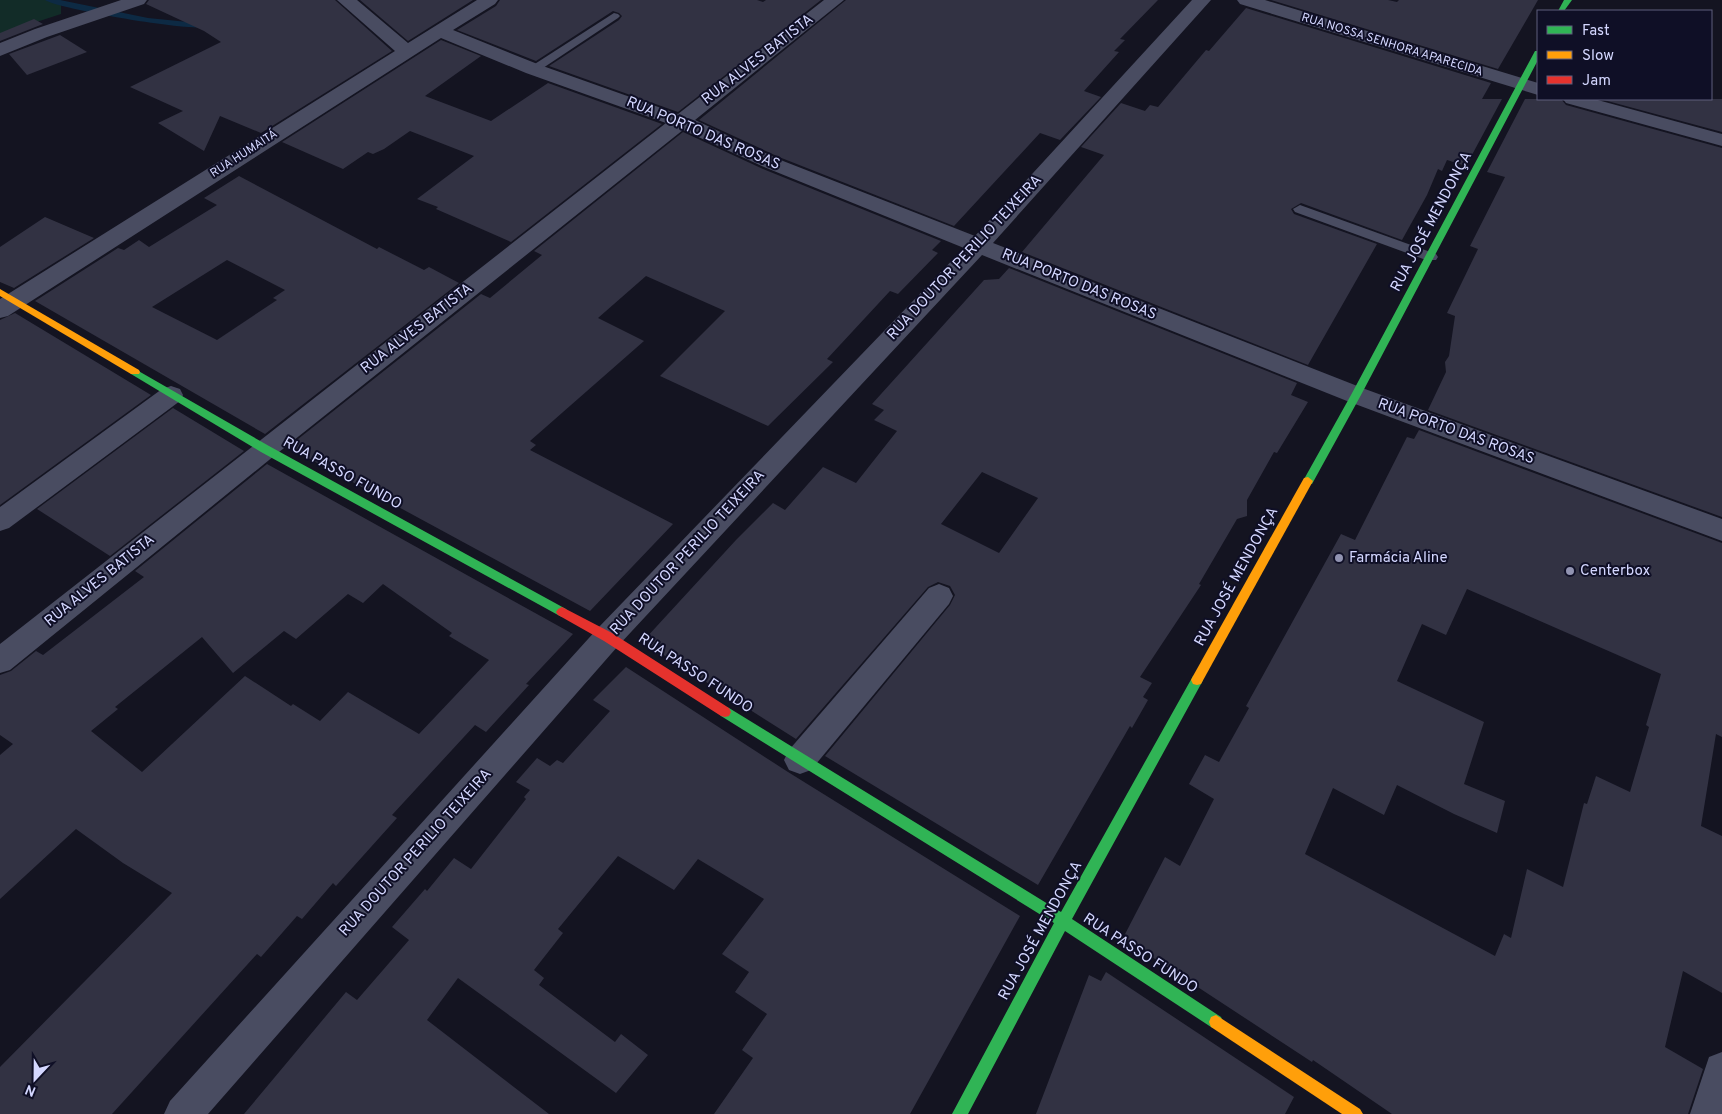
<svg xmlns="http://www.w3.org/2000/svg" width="1722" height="1114" font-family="Overpass,sans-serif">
<rect width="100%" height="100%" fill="#141421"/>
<polygon fill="#122c28" points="0,0 61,0 61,14 0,34"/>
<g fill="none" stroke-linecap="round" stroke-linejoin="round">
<path fill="#0d2a44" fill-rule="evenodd" d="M45,0H60L148,18L208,24L212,26C201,34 58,9 45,0Z"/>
</g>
<g fill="#323243" fill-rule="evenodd">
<polygon points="149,0 335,0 392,51 261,133 220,116 204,151 158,123 183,111 130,87 221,42 204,31 146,4"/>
<polygon points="360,0 473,0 408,41"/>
<polygon points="500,0 757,0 763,2 766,0 821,0 678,112 549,66 619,20 622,16 619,13 613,11 536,61 457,30 496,6"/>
<polygon points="846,0 1158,0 1120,39 1125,40 1114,51 1119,52 1084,91 1101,97 1060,140 1040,133 954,226 779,157 699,120"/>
<polygon points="1271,0 1388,0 1397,2 1399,0 1538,0 1498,69"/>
<polygon points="1246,8 1491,83 1482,99 1502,99 1466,166 1447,160 1442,171 1438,169 1427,195 1402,240 1301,203 1291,209 1294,214 1377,244 1308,365 1022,252 1104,155 1081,147 1121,103 1145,111 1150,105 1158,107 1206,50 1209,51"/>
<polygon points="34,19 43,24 0,41 0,33"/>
<polygon points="60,35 87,52 27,75 9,54"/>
<polygon points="441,40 481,56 425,96 491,121 548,83 662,124 511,242 436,209 438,207 417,199 474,156 410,131 384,149 373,154 368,152 343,169 282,142"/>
<polygon points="1525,99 1561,99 1566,105 1722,148 1722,517 1428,410 1446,372 1445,362 1449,356 1455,316 1447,313 1478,249 1470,246 1505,177 1487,172"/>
<polygon points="1600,99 1722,99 1722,132"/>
<polygon points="683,132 763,169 941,241 932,250 938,253 898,294 890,291 827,359 833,362 768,426 660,376 725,311 646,276 598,318 644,341 530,441 536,445 530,450 673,524 590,611 288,447 481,294 490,298 542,255 534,251"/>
<path d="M239,176L377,249L379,247L424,270L429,267L459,283L265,434L35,301L118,248L124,250L139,240L149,247L217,205L204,198ZM227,260L285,290L273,298L277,300L217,340L152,307Z"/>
<polygon points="45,217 94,238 14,288 0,282 0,247"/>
<path d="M1009,268L1297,383L1291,395L1308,402L1277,453L1274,452L1247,500V516L1237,519L1199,584L1201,585L1140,677L1152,683L1143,697L1148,700L1132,728L1130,726L1038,885L825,756L950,605L955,595L950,586L938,582L928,587L796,739L648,645L650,643L645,639L736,540L773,503L785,510L823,467L856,483L897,431L874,420L884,410L872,404L984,280L999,279ZM982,472L1038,498L999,553L941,524Z"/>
<polygon points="15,313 151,395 0,505 0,320"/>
<polygon points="173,408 244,451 110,556 37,509"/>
<path d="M1419,430L1722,543V737L1716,734L1701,826L1722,836V993L1683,971L1665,1047L1703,1069L1688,1114H1392L1313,1060L1312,1062L1123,938L1165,857L1180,866L1214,799L1189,784L1205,755L1219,762L1249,708L1246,706L1341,534L1355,540L1407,437L1414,439ZM1467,589L1661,674L1646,725L1649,727L1630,792L1596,776L1587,804L1584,803L1563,887L1527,869L1511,938L1504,934L1495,956L1305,854L1333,788L1384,815L1397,785L1454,814L1497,833L1505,801L1464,784L1484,722L1397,681L1422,624L1446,635Z"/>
<path d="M267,464L573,634L526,684L529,685L486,732L475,725L392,815L397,818L336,886L333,883L302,919L297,916L261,957L257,954L112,1114H0V1067L172,893L123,863L76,829L0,899V755L13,744L0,735V675L11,671L36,651L43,655L144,577L135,571ZM383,584L452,633L449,636L489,660L419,734L348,692L320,721L293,704L291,706L245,676L142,772L91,731L118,709L115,707L202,637L233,673L284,631L296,639L348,594L363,603Z"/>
<polygon points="626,667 788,772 1020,916 910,1114 714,1114 753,1058 742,1050 767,1014 735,992 749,972 722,954 764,899 698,859 674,890 618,856 558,929 563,933 534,970 544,978 539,985 615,1042 621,1034 648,1055 616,1093 458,978 427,1020 549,1114 244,1114 346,992 357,1000 409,940 392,927 425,889 427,891 454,858 471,869 526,799 524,797 530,790 516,782 537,758 550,766 557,760 563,763 610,711 593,700"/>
<polygon points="1106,972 1294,1097 1285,1114 1036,1114 1089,975 1101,981"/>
</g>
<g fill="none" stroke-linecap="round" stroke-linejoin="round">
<g fill="#494c61" fill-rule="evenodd">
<polygon points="614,13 618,14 620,16 618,18 537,72 529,72 527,69"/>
<polygon points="1300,205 1436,254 1438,257 1436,260 1426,260 1295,212 1293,209"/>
</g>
<g fill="#494c61" fill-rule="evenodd">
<polygon points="121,0 147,0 144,4 47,37 0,56 0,43 35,29"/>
<polygon points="337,0 357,0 408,43 477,0 498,0 495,4 453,30 540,65 678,114 824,0 844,0 695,120 778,159 975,236 1192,0 1211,0 993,243 1365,389 1722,519 1722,541 1347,401 982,255 618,646 208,1114 164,1114 170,1101 598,628 964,248 764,167 683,130 274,456 10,670 0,673 0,644 666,123 526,73 441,38 8,316 0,318 0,299 395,51"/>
<polygon points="1237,0 1265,0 1538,83 1538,95 1240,4"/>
<polygon points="1563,99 1594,99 1722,134 1722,146 1566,103"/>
<polygon points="171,386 180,389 183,395 180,401 9,528 0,531 0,507 162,389"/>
<polygon points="939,584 949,588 953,596 949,604 811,770 800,774 789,770 784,760 789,750 929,588"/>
<polygon points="1722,1052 1722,1114 1690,1114 1709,1057"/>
</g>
<g fill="#30b455" fill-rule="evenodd">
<polygon points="1564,0 1572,0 1564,11 1558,11"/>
<polygon points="1535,51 1538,51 1538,60 1361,395 1312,484 1304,484 1303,481 1351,395"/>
<polygon points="135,369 269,446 566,609 568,612 566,615 562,617 558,615 261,452 131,374 130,372 131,370"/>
<polygon points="1197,675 1201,676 1203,680 1201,684 1072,919 1221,1017 1223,1022 1221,1027 1216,1029 1211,1027 1065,931 968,1114 952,1114 1054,923 721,716 719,712 721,708 725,707 729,708 1061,912 1193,676"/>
</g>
<g fill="#ff9f0a" fill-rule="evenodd">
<polygon points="0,289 139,370 140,372 139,374 131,374 0,296"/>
<polygon points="1308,477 1313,481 1201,684 1197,685 1193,684 1191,680 1193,676 1304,478"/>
<polygon points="1216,1015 1360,1109 1363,1114 1342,1114 1211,1027 1209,1022 1211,1017"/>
</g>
<polygon fill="#e5322d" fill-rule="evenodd" points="562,607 612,633 729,708 731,712 729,716 725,717 721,716 604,641 558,615 556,612 558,609"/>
</g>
<g fill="#9193b1" stroke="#0f0f26" stroke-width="2">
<circle cx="1339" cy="558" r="5"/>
<circle cx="1570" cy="571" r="5"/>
</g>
<g text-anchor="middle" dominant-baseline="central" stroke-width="4" stroke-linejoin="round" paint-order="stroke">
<g font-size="12" fill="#d4d7ff" stroke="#0f0f26">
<text transform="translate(1392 45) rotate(17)">RUA NOSSA SENHORA APARECIDA</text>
<text transform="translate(244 154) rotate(-33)">RUA HUMAITÁ</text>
</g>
<g font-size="15" fill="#d4d7ff" stroke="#0f0f26">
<text transform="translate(758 60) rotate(-38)">RUA ALVES BATISTA</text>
<text transform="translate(703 134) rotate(23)">RUA PORTO DAS ROSAS</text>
<text transform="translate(1432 222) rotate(-62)">RUA JOSÉ MENDONÇA</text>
<text transform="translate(965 258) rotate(-47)">RUA DOUTOR PERILIO TEIXEIRA</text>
<text transform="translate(1079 285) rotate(22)">RUA PORTO DAS ROSAS</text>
<text transform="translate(417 329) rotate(-38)">RUA ALVES BATISTA</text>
<text transform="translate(1456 432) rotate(20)">RUA PORTO DAS ROSAS</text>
<text transform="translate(342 474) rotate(29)">RUA PASSO FUNDO</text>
<text transform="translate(688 553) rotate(-47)">RUA DOUTOR PERILIO TEIXEIRA</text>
<text transform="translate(1237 577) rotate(-61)">RUA JOSÉ MENDONÇA</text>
<text transform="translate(100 581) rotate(-39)">RUA ALVES BATISTA</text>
<text transform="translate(695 674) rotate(33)">RUA PASSO FUNDO</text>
<text transform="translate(416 853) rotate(-48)">RUA DOUTOR PERILIO TEIXEIRA</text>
<text transform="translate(1041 931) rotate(-61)">RUA JOSÉ MENDONÇA</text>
<text transform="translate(1140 954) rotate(33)">RUA PASSO FUNDO</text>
</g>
<g font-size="15" fill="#d4d7ff" stroke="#0f0f26" text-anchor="start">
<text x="1349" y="558">Farmácia Aline</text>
<text x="1580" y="571">Centerbox</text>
</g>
</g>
<rect x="1537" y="10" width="175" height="90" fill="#0f0f26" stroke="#5e5f7d"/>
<rect x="1547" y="26" width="25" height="8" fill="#30b455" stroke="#5e5f7d"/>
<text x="1582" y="35" font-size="15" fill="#d4d7ff">Fast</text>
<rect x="1547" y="51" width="25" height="8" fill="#ff9f0a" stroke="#5e5f7d"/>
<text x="1582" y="60" font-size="15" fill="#d4d7ff">Slow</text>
<rect x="1547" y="76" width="25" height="8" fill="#e5322d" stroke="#5e5f7d"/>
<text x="1582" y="85" font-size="15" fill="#d4d7ff">Jam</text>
<g transform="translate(35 1079) rotate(202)" stroke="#0f0f26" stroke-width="4" paint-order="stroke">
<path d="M0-4L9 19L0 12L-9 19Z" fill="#d4d7ff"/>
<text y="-8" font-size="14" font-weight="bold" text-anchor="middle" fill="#d4d7ff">N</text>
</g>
</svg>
